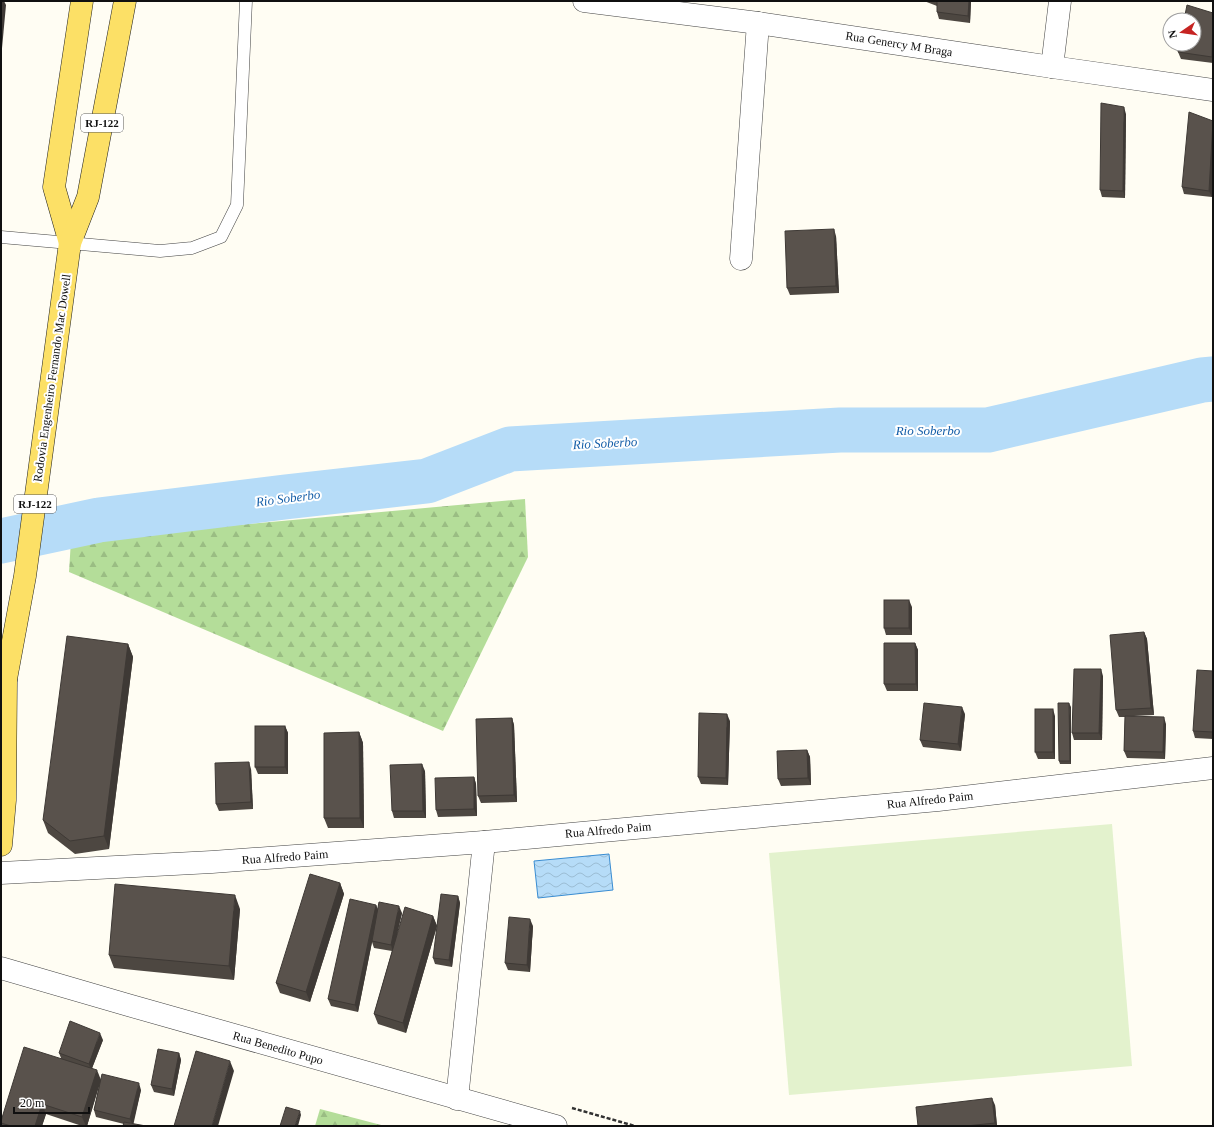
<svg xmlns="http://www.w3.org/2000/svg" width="1214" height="1127" font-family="Georgia,serif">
<defs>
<pattern id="forest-firs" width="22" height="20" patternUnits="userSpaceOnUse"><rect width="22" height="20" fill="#b4dd99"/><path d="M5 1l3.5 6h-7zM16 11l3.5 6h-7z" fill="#9abd83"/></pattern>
<pattern id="water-waves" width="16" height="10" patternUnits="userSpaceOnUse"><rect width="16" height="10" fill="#b6dcf8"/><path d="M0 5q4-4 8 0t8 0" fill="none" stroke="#9bbcd4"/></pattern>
</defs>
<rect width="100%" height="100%" fill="#fffdf3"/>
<g fill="url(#forest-firs)">
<polygon points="525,499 528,557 443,731 69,572 71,540"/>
<polygon points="320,1109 385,1126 315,1126"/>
</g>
<polygon fill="#e3f2cd" points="1112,824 1132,1066 789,1095 769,853"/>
<polygon fill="url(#water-waves)" stroke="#3a8dd2" points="609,854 613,890 538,898 534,861"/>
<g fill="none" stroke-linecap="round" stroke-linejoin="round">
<polyline stroke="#b6dcf8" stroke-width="45" points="1,541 99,520 285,497 427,481 510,449 840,430 988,430 1202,380 1213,379"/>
<g stroke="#434343" stroke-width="13">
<polyline id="service" points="1,237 160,251 192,248 221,237 237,205 246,1"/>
</g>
<g stroke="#434343" stroke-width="23">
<g id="minor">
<polyline points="584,1 758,23 1052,67 1213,90"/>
<polyline points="1052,67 1060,1"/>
<polyline points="741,259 758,23"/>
<polyline points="1,873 212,862 484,842 938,800 1213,768"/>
<polyline points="1,968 128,1005 556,1126"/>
<polyline points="457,1099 484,842"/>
</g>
</g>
<g stroke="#212121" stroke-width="23">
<g id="primary">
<polyline points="70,243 54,187 82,1"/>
<polyline points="1,696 6,679 25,576 70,243 88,197 125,1"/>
<polyline points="1,845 5,800 6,681"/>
</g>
</g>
<polyline stroke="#323232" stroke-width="2.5" stroke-dasharray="4 2" stroke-linecap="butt" points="572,1108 635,1126"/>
<use href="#service" stroke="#fff" stroke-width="12"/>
<use href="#minor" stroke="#fff" stroke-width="22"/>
<use href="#primary" stroke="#fce066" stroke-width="22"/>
</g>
<g fill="#4d4741">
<polygon points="924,1 971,1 970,23 939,19 937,12 937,6"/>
<polygon points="1213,13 1213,63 1181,59 1178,52"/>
<polygon points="1126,114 1125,198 1102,197 1100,190"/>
<polygon points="1213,121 1213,172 1212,197 1184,194 1182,187"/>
<polygon points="836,236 839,293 790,295 787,288"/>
<polygon points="912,607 912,635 886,635 884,628"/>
<polygon points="1144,632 1147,639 1154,715 1134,716 1166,724 1165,759 1127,758 1124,751 1125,717 1119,717 1116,710"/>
<polygon points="915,643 918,650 918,691 887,691 884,684"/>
<polygon points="128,644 133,657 109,849 75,854 48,833 43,820"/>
<polygon points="1213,671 1213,739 1195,738 1193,731"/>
<polygon points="1103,676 1102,740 1074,740 1072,733"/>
<polygon points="1071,707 1071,764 1060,764 1059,761"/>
<polygon points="965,714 961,751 923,747 920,740"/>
<polygon points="1055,716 1055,759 1038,759 1035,752"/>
<polygon points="512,718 514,725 517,802 481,803 478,796"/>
<polygon points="730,721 728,785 701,784 698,777"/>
<polygon points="285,726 288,733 288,774 258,774 255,767"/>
<polygon points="359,732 363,743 364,828 328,828 324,818"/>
<polygon points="807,750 810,757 811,785 781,786 778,779"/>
<polygon points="251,769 253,809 219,811 216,804"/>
<polygon points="425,771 426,818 394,818 392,811"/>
<polygon points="474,777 476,784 477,816 438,817 436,810"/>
<polygon points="340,883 344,894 310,1002 280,993 276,983"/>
<polygon points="458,896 460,903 452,967 435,964 433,958"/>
<polygon points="376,905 378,910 402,913 397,934 433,916 437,926 406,1033 378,1024 374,1014 392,951 374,948 372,942 358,1012 331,1006 328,999"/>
<polygon points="240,909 234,980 114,968 109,955"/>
<polygon points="533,926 530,972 508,970 505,963"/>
<polygon points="103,1040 92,1068 101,1080 141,1090 133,1123 124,1124 96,1117 94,1110 100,1082 87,1126 82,1126 46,1114 42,1126 2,1126 1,1121 61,1058 59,1053"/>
<polygon points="179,1053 181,1060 174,1096 154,1092 151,1085"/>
<polygon points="995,1105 997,1126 918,1126"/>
</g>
<g fill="#3e3935">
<polygon points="1,1 4,1 6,5 1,59"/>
<polygon points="969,1 971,1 970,23 968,16"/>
<polygon points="1124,107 1126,114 1125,198 1123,191"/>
<polygon points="1213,121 1213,172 1212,197 1209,191"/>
<polygon points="834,229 836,236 839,293 836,286"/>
<polygon points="909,600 912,607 912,635 909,628"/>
<polygon points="1144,632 1147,639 1154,715 1151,708"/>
<polygon points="915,643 918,650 918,691 916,684"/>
<polygon points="128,644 133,657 109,849 104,836"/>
<polygon points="1101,669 1103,676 1102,740 1099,733"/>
<polygon points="1069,703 1071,707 1071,764 1070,761"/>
<polygon points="962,707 965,714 961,751 958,744"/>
<polygon points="1053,709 1055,716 1055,759 1053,752"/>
<polygon points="727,714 730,721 728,785 726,778"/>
<polygon points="1164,717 1166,724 1165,759 1163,752"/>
<polygon points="512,718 514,725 517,802 514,795"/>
<polygon points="285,726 288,733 288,774 285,767"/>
<polygon points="359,732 363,743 364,828 360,818"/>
<polygon points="807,750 810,757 811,785 808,778"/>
<polygon points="249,762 251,769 253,809 251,802"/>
<polygon points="422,764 425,771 426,818 423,811"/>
<polygon points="474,777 476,784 477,816 474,809"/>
<polygon points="340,883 344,894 310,1002 306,992"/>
<polygon points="235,895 240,909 234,980 229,966"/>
<polygon points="458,896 460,903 452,967 449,960"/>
<polygon points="376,905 379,912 372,941 372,942 358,1012 355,1005"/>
<polygon points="399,906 402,913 393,952 391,945"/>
<polygon points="433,916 437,926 406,1033 403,1023"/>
<polygon points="530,919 533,926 530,972 527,965"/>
<polygon points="100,1033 103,1040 91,1071 89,1064"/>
<polygon points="179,1053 181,1060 174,1096 172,1089"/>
<polygon points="230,1061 234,1071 218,1126 212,1126"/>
<polygon points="97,1070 101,1080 87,1126 86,1126 82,1117"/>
<polygon points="139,1083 141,1090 133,1126 130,1119"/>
<polygon points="992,1098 995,1105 997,1126 996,1126 995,1123"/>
<polygon points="42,1104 46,1114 42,1126 35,1126"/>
<polygon points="300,1111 301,1115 298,1126 295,1126"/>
</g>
<g fill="#59524c" stroke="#3e3935">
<polygon points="937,1 969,1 968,16 937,12"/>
<polygon points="1187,5 1213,13 1212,57 1178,52 1180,44 1194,44 1194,20 1184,20"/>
<polygon points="1101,103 1124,107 1123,191 1100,190"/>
<polygon points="1189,112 1213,121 1209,191 1182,187"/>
<polygon points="834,229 836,286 787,288 785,231"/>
<rect x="884" y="600" width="25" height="28"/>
<polygon points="1144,632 1151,708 1116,710 1110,635"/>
<polygon points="67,636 128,644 104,836 70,841 43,820"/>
<polygon points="884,643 915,643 916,684 884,684"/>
<polygon points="1074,669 1101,669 1099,733 1072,733"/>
<polygon points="1197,670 1213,671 1213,732 1193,731"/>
<polygon points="924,703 962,707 958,744 920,740"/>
<polygon points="1058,703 1069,703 1070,761 1059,761"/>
<rect x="1035" y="709" width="18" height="43"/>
<polygon points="699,713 727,714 726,778 698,777"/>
<polygon points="1125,716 1164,717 1163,752 1124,751"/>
<polygon points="512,718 514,795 478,796 476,719"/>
<rect x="255" y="726" width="30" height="41"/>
<polygon points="359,732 360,818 324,818 324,733"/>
<polygon points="807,750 808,778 778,779 777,751"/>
<polygon points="249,762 251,802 216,804 215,763"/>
<polygon points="422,764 423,811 392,811 390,765"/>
<polygon points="474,777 474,809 436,810 435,778"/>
<polygon points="310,874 340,883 306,992 276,983"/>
<polygon points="115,884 235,895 229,966 109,955"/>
<polygon points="441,894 458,896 449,960 433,958"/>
<polygon points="350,899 376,905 355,1005 328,999"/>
<polygon points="379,902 399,906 391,945 372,941"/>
<polygon points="405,907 433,916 403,1023 374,1014"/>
<polygon points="509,917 530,919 527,965 505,963"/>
<polygon points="70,1021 100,1033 89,1064 59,1053"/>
<polygon points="24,1047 97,1070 82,1117 42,1104 35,1126 11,1126 1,1123 1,1121"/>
<polygon points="158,1049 179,1053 172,1089 151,1085"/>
<polygon points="196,1051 230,1061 212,1126 174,1126"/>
<polygon points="102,1074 139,1083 130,1119 94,1110"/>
<polygon points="992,1098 995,1123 966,1126 918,1126 916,1107"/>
<polygon points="286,1107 300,1111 295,1126 280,1126"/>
<polygon points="124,1122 146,1126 123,1126"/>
</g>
<g text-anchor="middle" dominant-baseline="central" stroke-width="4" stroke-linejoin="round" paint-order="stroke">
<g fill="#fff" stroke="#585858" stroke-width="1">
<rect x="81" y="114" width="42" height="18" rx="3"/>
<rect x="14" y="495" width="42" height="18" rx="3"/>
</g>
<g font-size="11" font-weight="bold" fill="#101010">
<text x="102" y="123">RJ-122</text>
<text x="35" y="504">RJ-122</text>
</g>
<g font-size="12" fill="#101010" stroke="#fff">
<text transform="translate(899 44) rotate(9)">Rua Genercy M Braga</text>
<text transform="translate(52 378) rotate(-82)">Rodovia Engenheiro Fernando Mac Dowell</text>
<text transform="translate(930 800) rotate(-6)">Rua Alfredo Paim</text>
<text transform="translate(608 830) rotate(-5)">Rua Alfredo Paim</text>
<text transform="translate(285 857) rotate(-4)">Rua Alfredo Paim</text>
<text transform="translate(278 1048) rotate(16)">Rua Benedito Pupo</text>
</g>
<g font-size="13" font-style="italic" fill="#145ea8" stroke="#fff">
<text x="928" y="430">Rio Soberbo</text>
<text transform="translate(605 443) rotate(-3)">Rio Soberbo</text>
<text transform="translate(288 498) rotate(-7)">Rio Soberbo</text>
</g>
</g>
<rect width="1214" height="1127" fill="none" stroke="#101010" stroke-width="4"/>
<g transform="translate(1182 32) rotate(257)"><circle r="19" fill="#ffffff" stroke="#9f9f9f"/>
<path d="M0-3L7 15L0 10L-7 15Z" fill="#c62422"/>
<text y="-6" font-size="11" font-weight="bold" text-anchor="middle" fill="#101010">N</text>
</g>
<path d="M14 1107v6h75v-6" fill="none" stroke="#101010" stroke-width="2"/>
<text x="20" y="1107" font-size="12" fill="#101010" stroke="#ffffff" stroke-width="3" paint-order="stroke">20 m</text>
</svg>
